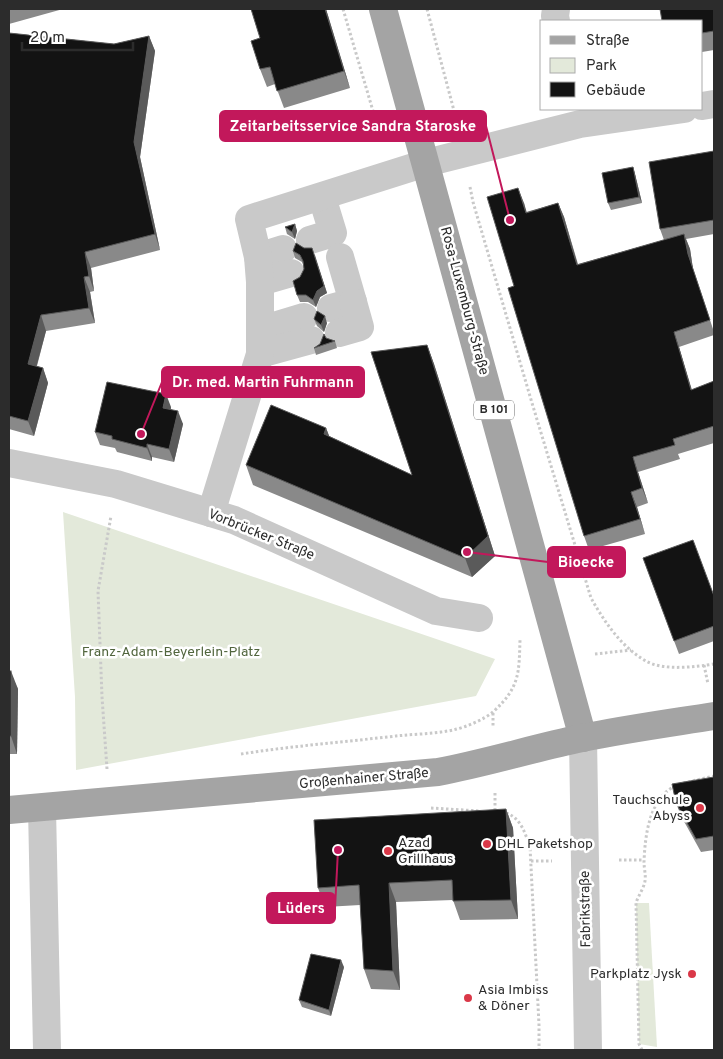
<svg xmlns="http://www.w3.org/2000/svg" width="723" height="1059" font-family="Overpass,sans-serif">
<rect width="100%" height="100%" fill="#fff"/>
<g fill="#e3e9da">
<polygon points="63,512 495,659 476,696 76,770 75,697"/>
<polygon points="636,903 649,903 657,1047 639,1044"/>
</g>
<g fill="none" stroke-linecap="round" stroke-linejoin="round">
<g stroke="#c9c9c9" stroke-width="3" stroke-dasharray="2.5 2.5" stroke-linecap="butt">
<polyline points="343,9 378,128"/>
<polyline points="427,9 457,122"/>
<path d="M470,187L473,202L532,403L591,598C604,621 621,647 646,661C663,671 695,667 714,664"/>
<polyline points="595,654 631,650"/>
<polyline points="704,665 708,684"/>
<polyline points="493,713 493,727"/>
<path d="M241,754C292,746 344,742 396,736C414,734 434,734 453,730C466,727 484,720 494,711C520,687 519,672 520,640"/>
<polyline points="107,769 102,697 98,591 111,516"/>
<polyline points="683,783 714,776"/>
<polyline points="495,793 495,812"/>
<polyline points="431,808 480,811"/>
<path d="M506,813C521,818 525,833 530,847L539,1025V1050"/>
<polyline points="619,860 644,860"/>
<polyline points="531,861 552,861"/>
<path d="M642,1050L639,1044L636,903C638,896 644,888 645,881C646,875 644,868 644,862C645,836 649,799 675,786"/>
</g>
<g stroke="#c9c9c9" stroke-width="28">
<polyline points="556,21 555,16 556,9"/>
<polyline points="702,106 714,104"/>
<polyline points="310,240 333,233 322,197"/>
<polyline points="258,257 283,249"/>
<polyline points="260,282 291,273"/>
<polyline points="331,308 353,302 340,257"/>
<polyline points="261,330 304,317"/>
<polyline points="339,333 360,327 353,302"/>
<polyline points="260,354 311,340"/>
<polyline points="9,463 116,484 234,520 436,611 479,618"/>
<polyline points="211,513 260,354 260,282 258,257 249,219 426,163 580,124 684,109"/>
<polyline points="583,738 588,1050"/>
<polyline points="42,808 47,1050"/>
</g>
<g stroke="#a4a4a4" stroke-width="28">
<polyline points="383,9 583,738"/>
<path d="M9,810L438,772C486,763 534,748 582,738C626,729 670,723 714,716"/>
</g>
</g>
<g fill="#898989">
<polygon points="9,9 63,9 9,24"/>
<polygon points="326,9 350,88 284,108 275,84 267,87 260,69 260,38"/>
<polygon points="714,9 714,50 702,52 702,21"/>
<polygon points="9,33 114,44 149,36 155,51 140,157 160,250 91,268 94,291 90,292 95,323 46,331 37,366 43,368 48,383 34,436 9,429"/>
<polygon points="714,151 714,234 686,239 690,249 693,269 714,332 714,335 679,347 692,390 714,381 714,443 678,454 680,459 638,472 648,503 637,507 645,534 589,550 584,536 514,286 524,203 526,212 558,203 564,217 578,264 664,240 660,229"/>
<polygon points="633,167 635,174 642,203 611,210 608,203"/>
<polygon points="295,224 297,231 295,239 287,234 285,227"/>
<polygon points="304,248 315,255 327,293 320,297 316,307 308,302 300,302 297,295 300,277 304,269 303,264 302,262 295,258 293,251"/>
<polygon points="314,319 327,323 324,332 317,326"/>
<polygon points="326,338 335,341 337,348 316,355 314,348 320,344"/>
<polygon points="427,345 434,364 495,556 472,577 253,485 246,465 326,428 329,436 412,475"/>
<polygon points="171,407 171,409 183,424 174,462 152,457 152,461 117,452 115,448 100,445 95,432"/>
<polygon points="643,558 714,596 714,641 679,654"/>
<polygon points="9,671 18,689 17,754 9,754"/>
<polygon points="714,777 714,850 701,852 681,816 676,803"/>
<polygon points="506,809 513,828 518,919 460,920 453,900 396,902 400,990 371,989 364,969 360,905 325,907 318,888"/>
<polygon points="344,967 331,1016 302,1007 299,1000"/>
</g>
<g fill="#5a5a5a">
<polygon points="325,9 326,9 350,88 344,71"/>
<polygon points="149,36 155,51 140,157 160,250 155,234 134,142"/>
<polygon points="633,167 635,174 642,203 639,197"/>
<polygon points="518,188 524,203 531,227 526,213"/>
<polygon points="558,203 564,217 582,280 577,265"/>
<polygon points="295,224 297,231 295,239 292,232"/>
<polygon points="684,234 690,249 693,269 714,333 688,254"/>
<polygon points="312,248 327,293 320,297 316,307 313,300"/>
<polygon points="85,252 91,268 94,291 89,276"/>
<polygon points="84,277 90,292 95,323 89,308"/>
<polygon points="41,315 46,331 33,379 28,364"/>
<polygon points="325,316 327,323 324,332 321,325"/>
<polygon points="674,332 679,347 696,405 691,390"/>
<polygon points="427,345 434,364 495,556 472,577 465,558"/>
<polygon points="43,368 48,383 34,436 28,421"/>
<polygon points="166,394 171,407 168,421 163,408"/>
<polygon points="178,411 183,424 174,462 169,449"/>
<polygon points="326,428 334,448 324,434"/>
<polygon points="147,444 152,457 152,461 147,448"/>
<polygon points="633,457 638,472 648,503 642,488"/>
<polygon points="631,492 637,507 645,534"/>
<polygon points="11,671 18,689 17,754 11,736"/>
<polygon points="506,809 513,828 518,919 511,900"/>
<polygon points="389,883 396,902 400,990 393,971"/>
<polygon points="341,960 344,967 331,1016 329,1010"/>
</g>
<g fill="#131313" stroke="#5a5a5a">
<polygon points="251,9 325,9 344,71 277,91 270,67 260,69 251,41 260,38"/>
<polygon points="660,9 714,9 714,31 702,33 702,21 662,21"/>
<polygon points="9,33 114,44 149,36 134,142 155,234 85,252 89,276 84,277 89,308 41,315 28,364 43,368 28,421 9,416"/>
<polygon points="714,151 714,220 660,229 649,162"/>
<polygon points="633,167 639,197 608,203 602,173"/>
<polygon points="518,188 526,213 558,203 577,265 684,234 688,254 710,320 674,332 691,390 714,381 714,426 673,439 675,445 633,457 642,488 631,492 640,519 584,536 508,288 514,286 487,197"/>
<polygon points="295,224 292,232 285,227"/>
<polygon points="296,243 304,248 312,248 324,286 317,291 313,300 306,295 297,295 293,281 300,277 304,269 303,261 300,255 293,251"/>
<polygon points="317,311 325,316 321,325 314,319"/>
<polygon points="324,334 326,338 335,341 314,348 320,344"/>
<polygon points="427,345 488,536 465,558 246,465 271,405 326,428 324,434 412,475 371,352"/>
<polygon points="107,382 166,394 163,408 178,411 169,449 147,444 147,448 112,439 112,436 95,432"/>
<polygon points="693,540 714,596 714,626 674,641 643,558"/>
<rect x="9" y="671" width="2" height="65"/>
<polygon points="714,777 714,836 696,839 676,803 672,784"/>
<polygon points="506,809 511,900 453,901 452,880 389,883 393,971 364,969 359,885 318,888 314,820"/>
<polygon points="311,954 341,960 329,1010 299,1000"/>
</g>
<g fill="#da3848" stroke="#fff" stroke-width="2">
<circle cx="700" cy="808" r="5"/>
<circle cx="487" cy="844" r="5"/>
<circle cx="388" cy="851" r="5"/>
<circle cx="692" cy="974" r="5"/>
<circle cx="468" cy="998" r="5"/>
</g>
<g text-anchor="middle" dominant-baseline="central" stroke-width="5" stroke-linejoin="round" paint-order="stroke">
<rect fill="#fff" stroke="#6b6b6b" stroke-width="1" x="474" y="400.5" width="40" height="19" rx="4"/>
<g font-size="12" font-weight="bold" fill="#2c2c2c">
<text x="494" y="410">B 101</text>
</g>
<g font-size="14" fill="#2c2c2c" stroke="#fff">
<text transform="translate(464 301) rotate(75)">Rosa-Luxemburg-Straße</text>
<text transform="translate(261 535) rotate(22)">Vorbrücker Straße</text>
<text transform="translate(364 779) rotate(-5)">Großenhainer Straße</text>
<text transform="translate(586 909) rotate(-91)">Fabrikstraße</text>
</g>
<g font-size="14" fill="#51653d" stroke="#fff">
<text x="171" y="652">Franz-Adam-Beyerlein-Platz</text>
</g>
<g font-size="14" fill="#2c2c2c" stroke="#fff" text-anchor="start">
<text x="690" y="800" text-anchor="end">Tauchschule<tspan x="690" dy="16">Abyss</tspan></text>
<text x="398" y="843">Azad<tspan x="398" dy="16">Grillhaus</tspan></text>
<text x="497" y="844">DHL Paketshop</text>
<text x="682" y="974" text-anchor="end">Parkplatz Jysk</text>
<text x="478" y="990">Asia Imbiss<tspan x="478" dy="16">&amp; Döner</tspan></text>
</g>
</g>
<path fill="none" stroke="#c2185b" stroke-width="2" d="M510 220L486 126M141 434L162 382M467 552L548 562M338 850L335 908"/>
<g fill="#c2185b" stroke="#fff" stroke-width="2">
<circle cx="510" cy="220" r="5"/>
<circle cx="141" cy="434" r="5"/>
<circle cx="467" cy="552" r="5"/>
<circle cx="338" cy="850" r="5"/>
</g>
<g fill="#c2185b" stroke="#c2185b" stroke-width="2">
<rect x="220" y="111" width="266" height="30" rx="5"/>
<rect x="162" y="367" width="202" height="30" rx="5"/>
<rect x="548" y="547" width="77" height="30" rx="5"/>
<rect x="267" y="893" width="68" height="30" rx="5"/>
</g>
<g font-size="15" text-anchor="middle" font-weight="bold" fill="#fff">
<text x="353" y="131">Zeitarbeitsservice Sandra Staroske</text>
<text x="263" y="387">Dr. med. Martin Fuhrmann</text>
<text x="586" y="567">Bioecke</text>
<text x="301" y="913">Lüders</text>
</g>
<rect width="723" height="1059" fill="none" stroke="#2c2c2c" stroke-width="20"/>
<rect x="540" y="20" width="162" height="90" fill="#ffffff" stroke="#ababab"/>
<rect x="550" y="36" width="25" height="8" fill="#a4a4a4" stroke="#ababab"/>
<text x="586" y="45" font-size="15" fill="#2c2c2c">Straße</text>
<rect x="550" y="58" width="25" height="15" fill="#e3e9da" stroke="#ababab"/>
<text x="586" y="70" font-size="15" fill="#2c2c2c">Park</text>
<rect x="550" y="82" width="25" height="15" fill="#131313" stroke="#ababab"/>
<text x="586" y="95" font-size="15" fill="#2c2c2c">Gebäude</text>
<path d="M22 42v8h111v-8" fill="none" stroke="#2c2c2c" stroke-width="2.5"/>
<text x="30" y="42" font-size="15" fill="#2c2c2c" stroke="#ffffff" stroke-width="4" paint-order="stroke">20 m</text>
</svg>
